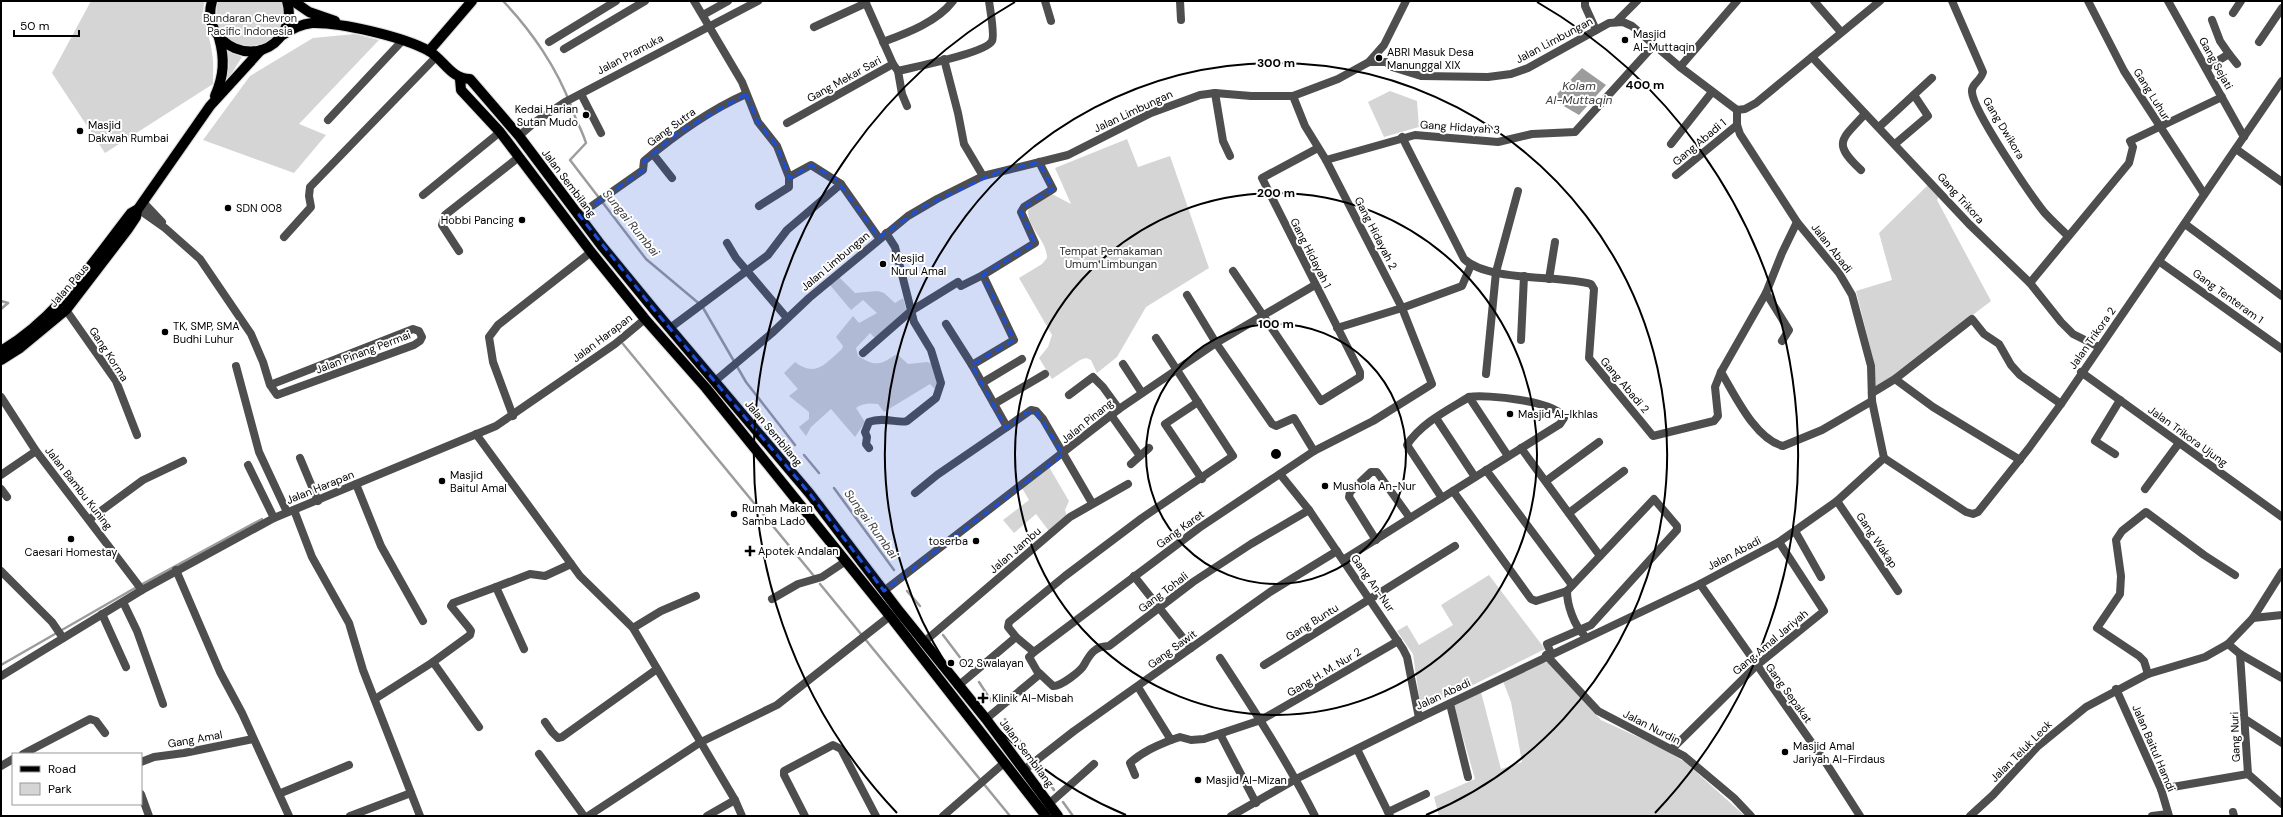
<svg xmlns="http://www.w3.org/2000/svg" width="2283" height="817" font-family="'DM Sans',sans-serif">
<rect width="100%" height="100%" fill="#fff"/>
<g fill="#d5d5d5">
<path d="M91,1H205C199,16 211,37 212,53C214,63 213,74 213,84L105,153L52,73Z"/>
<path d="M218,1H283C298,60 203,62 218,1Z"/>
<polygon points="355,34 379,40 299,124 326,135 294,173 203,140 250,76 313,38"/>
<polygon points="227,51 242,57 223,87 229,66"/>
<polygon points="1390,91 1417,101 1419,127 1384,137 1368,102"/>
<path d="M1127,139L1138,167L1170,156L1209,268L1146,307L1117,357L1097,373L1091,360L1086,358L1080,360L1052,379L1039,358L1048,347L1052,335L1019,278L1042,264L1047,258C1047,240 1028,229 1028,211L1034,203L1050,193L1071,204L1055,168Z"/>
<polygon points="1928,185 1939,196 1937,200 1991,301 1889,379 1874,388 1874,363 1856,291 1892,280 1879,233"/>
<path d="M839,277L855,293L878,291L884,293L895,303L903,298L907,313L877,340L870,333L856,348L858,356C876,367 880,365 897,354L908,364L927,362L933,364L939,378L936,390L930,384L884,412L878,404C870,403 863,403 856,408L865,422L855,437L831,409L811,427L806,436L799,427L809,419V412L789,396L798,389L784,373L795,362C816,378 826,363 842,349L843,346L836,337L853,316L859,323L877,313L863,300L851,310L830,285Z"/>
<polygon points="1049,467 1069,501 1065,510 1067,517 1049,531 1036,514 1014,533 1003,520 1029,500 1022,488"/>
<polygon points="1489,575 1545,649 1421,711 1413,654 1397,631 1407,625 1419,645 1453,625 1441,605"/>
<polygon points="1548,662 1601,720 1662,748 1685,762 1745,816 1439,816 1434,797 1475,779 1454,706 1481,692 1501,769 1522,762 1511,702 1503,681 1540,663"/>
</g>
<polygon fill="#9c9c9c" points="1582,68 1606,85 1579,115 1562,105 1554,97"/>
<g fill="none" stroke-linecap="round" stroke-linejoin="round">
<g stroke="#9c9c9c" stroke-width="2.5">
<path d="M503,1C531,30 557,68 571,106C575,119 582,130 586,143L570,160L646,259L702,306L746,382L795,445"/>
<polyline points="1,301 8,303"/>
<polyline points="1,309 8,303"/>
<polyline points="623,344 814,576"/>
<polyline points="804,455 819,473"/>
<polyline points="834,488 894,570"/>
<polyline points="820,584 1010,816"/>
<polyline points="907,591 920,606"/>
<polyline points="943,635 965,664"/>
<polyline points="1,665 135,588 262,519"/>
<polyline points="979,682 992,702"/>
<polyline points="1005,719 1020,741"/>
<polyline points="1036,765 1054,790"/>
<polyline points="1063,802 1073,816"/>
</g>
<g stroke="#dbdbdb" stroke-width="12">
<g id="primary">
<path d="M212,1C199,46 262,72 284,31C289,22 290,11 287,1"/>
<polyline points="293,1 309,12 335,21"/>
<path d="M281,36C291,30 300,24 312,23C340,22 404,37 429,51C444,60 451,79 470,79L519,136L601,245L656,312L810,494L899,611L986,719L1058,816"/>
<polyline points="429,51 472,1"/>
<polyline points="460,79 461,90 500,132 591,252 645,319 706,388 890,616 1046,816"/>
<path d="M215,96C224,76 225,59 219,38"/>
<path d="M1,351C57,318 92,263 131,213L138,209L210,106L261,50"/>
<polyline points="1,360 20,348 66,310 128,229 136,217 137,210"/>
</g>
</g>
<g stroke="#4e4e4e" stroke-width="8">
<polyline points="694,1 742,82 758,122 777,146 789,177 811,165 841,184 879,238"/>
<polyline points="1045,1 1051,21"/>
<polyline points="1180,1 1181,20"/>
<polyline points="1585,1 1585,6 1596,30"/>
<polyline points="1814,1 1841,32"/>
<path d="M1952,1L1983,72C1981,81 1971,84 1972,92C1973,111 2030,194 2044,212C2051,220 2060,228 2068,236"/>
<polyline points="2088,1 2124,71 2204,194"/>
<polyline points="2168,1 2244,137"/>
<polyline points="2233,13 2241,1"/>
<polyline points="703,15 728,1"/>
<polyline points="2212,20 2220,41 2229,54"/>
<polyline points="1616,22 1637,1"/>
<polyline points="814,27 866,3"/>
<polyline points="549,42 616,1"/>
<path d="M883,42C907,33 937,22 953,1"/>
<polyline points="2259,42 2282,8"/>
<polyline points="564,49 645,1"/>
<polyline points="1812,57 1969,224 2030,283 2061,322 2073,334 2099,347"/>
<polyline points="944,59 958,113 964,144 983,176"/>
<polyline points="1369,62 1384,45 1406,1"/>
<path d="M893,64L898,71C914,67 986,53 992,41C995,35 990,9 989,1"/>
<polyline points="1680,67 1737,1"/>
<polyline points="2206,68 2229,54 2237,64"/>
<polyline points="898,71 902,94 907,106"/>
<polyline points="1215,93 1223,141 1230,156"/>
<polyline points="581,94 601,133"/>
<polyline points="328,120 402,41"/>
<polyline points="787,123 893,64 865,1"/>
<polyline points="1879,127 1932,78"/>
<polyline points="519,136 535,122 565,102 758,1"/>
<path d="M1402,137L1464,259C1489,282 1558,275 1591,284L1594,289L1589,358L1653,436L1714,421L1718,416L1715,387L1721,372L1766,293L1782,253L1797,222"/>
<polyline points="1671,144 1712,92"/>
<polyline points="1895,144 1928,116 1914,95"/>
<polyline points="2236,149 2282,182"/>
<polyline points="653,154 672,178"/>
<polyline points="1326,160 1415,135 1498,142 1532,134 1575,132 1653,46"/>
<polyline points="1039,162 1053,189 1024,207 1021,212 1035,243 983,275 1014,340 972,365 1007,427 1031,410 1036,411 1043,419 1092,503"/>
<path d="M1861,170C1832,143 1841,140 1865,114"/>
<polyline points="1676,175 1737,125"/>
<polyline points="423,195 500,132"/>
<polyline points="143,202 162,222"/>
<polyline points="759,206 789,187 789,177"/>
<polyline points="138,209 165,228 200,259 251,334 263,362 270,385 277,395 414,345 420,341 422,337 419,331 413,329 270,385"/>
<path d="M579,215L643,170L644,161C676,134 708,111 746,94"/>
<polyline points="2185,224 2282,296"/>
<polyline points="284,237 311,207 309,196 310,187 436,57"/>
<polyline points="727,243 736,258 787,318"/>
<polyline points="459,251 442,225 445,215 519,157"/>
<polyline points="2160,262 2282,349"/>
<polyline points="1233,271 1321,401 1360,377 1360,372 1262,178 1318,148"/>
<polyline points="1549,279 1555,242"/>
<polyline points="2030,283 2129,163 2133,147 2130,141 2222,97"/>
<polyline points="1766,293 1789,330 1782,341"/>
<polyline points="1187,295 1216,343 1272,424 1276,426 1294,418 1314,451"/>
<polyline points="66,310 116,381 137,435"/>
<polyline points="946,324 972,365"/>
<polyline points="670,328 768,255 787,230 841,184"/>
<polyline points="1337,328 1402,308 1462,286 1471,265"/>
<polyline points="1521,340 1524,276"/>
<polyline points="863,353 911,311 958,282 961,286 983,275"/>
<polyline points="1123,364 1142,393"/>
<polyline points="236,366 259,452 287,512"/>
<path d="M1721,372C1735,395 1755,439 1783,446L1822,430L1872,401"/>
<polyline points="2081,372 2282,517"/>
<polyline points="1486,374 1496,272 1518,191"/>
<polyline points="1895,379 1933,407 2020,460"/>
<polyline points="982,383 1022,359"/>
<polyline points="1872,393 1895,379 1972,319 1984,334 1999,344 2011,365 2020,375 2061,404"/>
<polyline points="1069,395 1093,377 1103,387 1119,409"/>
<polyline points="1,397 36,451 142,590"/>
<polyline points="1198,402 1165,424 1202,479"/>
<polyline points="994,404 1045,374"/>
<polyline points="1111,415 1140,456 1131,464"/>
<polyline points="513,416 493,362 489,337 498,325 591,252"/>
<polyline points="1436,418 1475,477"/>
<polyline points="476,434 580,576 633,628 735,800 742,816"/>
<path d="M869,448L866,444L867,437L865,432L869,422C883,416 900,424 907,421L936,398L941,383L931,350L914,322L895,247L886,233"/>
<polyline points="1521,448 1600,556"/>
<polyline points="2115,454 2095,441 2120,400"/>
<polyline points="1140,456 1149,448"/>
<polyline points="300,458 318,501"/>
<polyline points="1884,458 1966,512 1973,514 1978,512 2029,448 2061,404 2282,81"/>
<polyline points="248,465 274,518"/>
<polyline points="1486,470 1572,585"/>
<polyline points="1280,474 1309,510 1403,649 1407,657 1419,718"/>
<polyline points="1,475 36,451"/>
<polyline points="1546,481 1599,442"/>
<polyline points="356,484 381,546 423,621"/>
<polyline points="1,489 7,497"/>
<polyline points="2145,489 2179,443"/>
<polyline points="1453,491 1531,599 1536,601 1567,591 1654,499 1677,526 1677,530 1591,625 1547,644 1551,653"/>
<polyline points="915,493 937,475 1007,427"/>
<path d="M1442,498L1407,445C1421,423 1448,410 1469,397"/>
<polyline points="1837,501 1898,591"/>
<polyline points="294,510 312,557 349,623 363,670 420,816"/>
<polyline points="1569,513 1624,471"/>
<polyline points="90,519 143,480 183,461"/>
<polyline points="1795,531 1821,577"/>
<polyline points="1376,540 1349,497 1350,492 1371,472 1377,472 1410,518"/>
<path d="M1343,560L1560,424L1564,418C1557,401 1486,394 1469,397L1508,456"/>
<polyline points="176,570 220,672 242,713 289,816"/>
<polyline points="1,571 52,622 63,638"/>
<polyline points="1134,576 1191,648"/>
<polyline points="1700,584 1826,763 1860,816"/>
<polyline points="496,587 530,574 545,576 571,564"/>
<polyline points="884,591 1119,409 1216,343 1315,285"/>
<path d="M1567,591C1567,605 1574,625 1584,635"/>
<polyline points="772,599 798,584 822,577 846,561"/>
<polyline points="123,602 137,631 163,704"/>
<polyline points="102,614 126,667"/>
<polyline points="2253,618 2282,572"/>
<polyline points="633,628 661,611 696,596"/>
<polyline points="1016,637 1008,627 1009,622 1065,576 1142,518 1233,456 1156,338"/>
<polyline points="924,642 1070,517 1128,484"/>
<polyline points="2228,644 2240,654 2282,678"/>
<path d="M1034,652L1029,657L1037,671L1053,686C1060,687 1081,671 1084,665C1090,654 1095,646 1109,646L1193,582L1251,544L1309,510"/>
<polyline points="2240,654 2248,774 2282,804"/>
<polyline points="1546,655 1598,711 1684,756 1734,798 1751,816"/>
<path d="M1220,658C1254,710 1287,761 1315,816"/>
<polyline points="433,662 479,727"/>
<polyline points="1264,665 1455,546"/>
<polyline points="2148,674 2144,661 2139,656 2097,628 2120,594 2121,576 2116,540 2122,531 2146,512 2204,555 2235,575"/>
<polyline points="958,686 1016,637 1034,652 1199,528 1314,451 1373,421 1432,384 1402,308 1326,160 1305,126 1293,96"/>
<polyline points="1138,687 1171,740 1180,737 1191,740 1204,739 1261,720 1398,641"/>
<polyline points="2116,689 2161,789 2169,816"/>
<polyline points="375,699 433,662 470,635 471,631 469,628 451,606 453,603 496,587 524,649"/>
<polyline points="1450,704 1468,777"/>
<polyline points="986,719 1040,674"/>
<polyline points="2245,719 2282,743"/>
<polyline points="545,722 552,732 558,738 562,737 657,669"/>
<polyline points="1220,734 1256,803"/>
<polyline points="1357,749 1390,816"/>
<polyline points="1672,749 1756,666 1824,611 1779,542"/>
<polyline points="23,754 90,719 96,721 105,733"/>
<polyline points="539,754 584,816"/>
<polyline points="141,762 154,757 184,753 253,739"/>
<polyline points="1,766 13,759"/>
<polyline points="1024,770 1074,731 1270,592 1337,551"/>
<path d="M1135,775L1130,763C1142,752 1156,746 1171,740"/>
<polyline points="2161,789 2248,774"/>
<polyline points="281,793 349,765"/>
<polyline points="141,794 149,816"/>
<polyline points="1050,803 1094,764"/>
<polyline points="1388,812 1426,794"/>
<polyline points="2233,812 2234,816"/>
<polyline points="350,816 411,793"/>
<polyline points="588,816 701,742 777,705 890,616"/>
<polyline points="707,816 735,800"/>
<polyline points="805,816 784,775 784,771 833,745 841,749 876,816"/>
<polyline points="943,816 1004,763"/>
<polyline points="2152,816 2168,814"/>
</g>
<g stroke="#4e4e4e" stroke-width="8">
<polyline points="715,381 772,333 809,298 908,216 937,199 983,176 1068,155 1151,113 1200,95 1215,93 1251,96 1293,96 1338,79 1369,62 1386,62 1392,67 1421,76 1488,77 1511,74 1528,68 1609,23 1623,22 1632,26 1680,67 1737,110 1745,109 1756,103 1880,1"/>
<polyline points="1,676 142,590 274,518 496,426 615,344 645,319"/>
<polyline points="1231,816 1296,779 1419,718 1700,584 1779,542 1837,501 1884,458 1872,401 1871,366 1852,295 1839,273 1797,222 1740,134 1737,125 1737,110"/>
<polyline points="1970,816 1993,795 2037,747 2086,707 2148,674 2205,657 2228,644 2253,618 2282,615"/>
</g>
<use href="#primary" stroke="#000" stroke-width="10"/>
</g>
<path fill="#1d4ed8" fill-opacity="0.2" stroke="#1d4ed8" stroke-width="3" stroke-dasharray="8 5" stroke-linejoin="round" d="M746,94L758,122L777,146L790,178L811,165L836,179L879,237L924,206L1000,171L1039,162L1053,189L1024,207L1021,212L1035,243L983,275L1014,340L972,365L1006,428L1025,413L1036,411L1063,454L884,591L810,494L656,312L579,215L643,170L644,161L679,132Z"/>
<g fill="none" stroke="#000" stroke-width="2">
<circle cx="1276" cy="454" r="130"/>
<circle cx="1276" cy="454" r="261"/>
<path d="M1126 815A391 391 0 1 1 1426 815"/>
<path d="M897 813A522 522 0 0 1 1015 2M1537 2A522 522 0 0 1 1655 813"/>
</g>
<g fill="#000" stroke="#fff" stroke-width="1.5">
<circle cx="1625" cy="40" r="4"/>
<circle cx="1379" cy="58" r="4"/>
<circle cx="586" cy="115" r="4"/>
<circle cx="80" cy="131" r="4"/>
<circle cx="228" cy="208" r="4"/>
<circle cx="522" cy="220" r="4"/>
<circle cx="883" cy="264" r="4"/>
<circle cx="165" cy="332" r="4"/>
<circle cx="1510" cy="414" r="4"/>
<circle cx="442" cy="481" r="4"/>
<circle cx="1325" cy="486" r="4"/>
<circle cx="734" cy="514" r="4"/>
<circle cx="71" cy="539" r="4"/>
<circle cx="976" cy="541" r="4"/>
<path d="M748 545h4v4h4v4h-4v4h-4v-4h-4v-4h4z"/>
<circle cx="951" cy="663" r="4"/>
<path d="M981 692h4v4h4v4h-4v4h-4v-4h-4v-4h4z"/>
<circle cx="1785" cy="752" r="4"/>
<circle cx="1198" cy="780" r="4"/>
</g>
<g text-anchor="middle" dominant-baseline="central" stroke-width="4" stroke-linejoin="round" paint-order="stroke">
<g font-size="11" fill="#2c2c2c" stroke="#fff">
<text x="250" y="18">Bundaran Chevron<tspan x="250" dy="13">Pacific Indonesia</tspan></text>
<text x="1111" y="251">Tempat Pemakaman<tspan x="1111" dy="13">Umum Limbungan</tspan></text>
</g>
<g font-size="11" fill="#000" stroke="#fff" text-anchor="start">
<text x="1633" y="34">Masjid<tspan x="1633" dy="13">Al-Muttaqin</tspan></text>
<text x="1387" y="52">ABRI Masuk Desa<tspan x="1387" dy="13">Manunggal XIX</tspan></text>
<text x="578" y="109" text-anchor="end">Kedai Harian<tspan x="578" dy="13">Sutan Mudo</tspan></text>
<text x="88" y="125">Masjid<tspan x="88" dy="13">Dakwah Rumbai</tspan></text>
<text x="236" y="208">SDN 008</text>
<text x="514" y="220" text-anchor="end">Hobbi Pancing</text>
<text x="891" y="258">Mesjid<tspan x="891" dy="13">Nurul Amal</tspan></text>
<text x="173" y="326">TK, SMP, SMA<tspan x="173" dy="13">Budhi Luhur</tspan></text>
<text x="1518" y="414">Masjid Al-Ikhlas</text>
<text x="450" y="475">Masjid<tspan x="450" dy="13">Baitul Amal</tspan></text>
<text x="1333" y="486">Mushola An-Nur</text>
<text x="742" y="508">Rumah Makan<tspan x="742" dy="13">Samba Lado</tspan></text>
<text x="968" y="541" text-anchor="end">toserba</text>
<text x="758" y="551">Apotek Andalan</text>
<text x="71" y="552" text-anchor="middle">Caesari Homestay</text>
<text x="959" y="663">O2 Swalayan</text>
<text x="992" y="698">Klinik Al-Misbah</text>
<text x="1793" y="746">Masjid Amal<tspan x="1793" dy="13">Jariyah Al-Firdaus</tspan></text>
<text x="1206" y="780">Masjid Al-Mizan</text>
</g>
<g font-size="11" fill="#000" stroke="#fff">
<text transform="translate(1554 40) rotate(-28)">Jalan Limbungan</text>
<text transform="translate(630 54) rotate(-28)">Jalan Pramuka</text>
<text transform="translate(2216 63) rotate(61)">Gang Sejati</text>
<text transform="translate(844 79) rotate(-29)">Gang Mekar Sari</text>
<text transform="translate(2152 94) rotate(58)">Gang Luhur</text>
<text transform="translate(1133 111) rotate(-25)">Jalan Limbungan</text>
<text transform="translate(671 127) rotate(-36)">Gang Sutra</text>
<text transform="translate(1460 127) rotate(4)">Gang Hidayah 3</text>
<text transform="translate(2004 128) rotate(59)">Gang Dwikora</text>
<text transform="translate(1699 142) rotate(-40)">Gang Abadi 1</text>
<text transform="translate(569 183) rotate(53)">Jalan Sembilang</text>
<text transform="translate(1961 198) rotate(48)">Gang Trikora</text>
<text transform="translate(1376 233) rotate(63)">Gang Hidayah 2</text>
<text transform="translate(1832 248) rotate(52)">Jalan Abadi</text>
<text transform="translate(1311 253) rotate(63)">Gang Hidayah 1</text>
<text transform="translate(835 261) rotate(-40)">Jalan Limbungan</text>
<text transform="translate(69 285) rotate(-49)">Jalan Paus</text>
<text transform="translate(2228 296) rotate(36)">Gang Tenteram 1</text>
<text transform="translate(602 338) rotate(-37)">Jalan Harapan</text>
<text transform="translate(2092 338) rotate(-55)">Jalan Trikora 2</text>
<text transform="translate(363 352) rotate(-21)">Jalan Pinang Permai</text>
<text transform="translate(109 354) rotate(57)">Gang Korma</text>
<text transform="translate(1625 385) rotate(50)">Gang Abadi 2</text>
<text transform="translate(1087 421) rotate(-39)">Jalan Pinang</text>
<text transform="translate(774 433) rotate(50)">Jalan Sembilang</text>
<text transform="translate(2188 436) rotate(36)">Jalan Trikora Ujung</text>
<text transform="translate(320 487) rotate(-22)">Jalan Harapan</text>
<text transform="translate(79 488) rotate(52)">Jalan Bambu Kuning</text>
<text transform="translate(1180 529) rotate(-36)">Gang Karet</text>
<text transform="translate(1877 540) rotate(56)">Gang Wakap</text>
<text transform="translate(1015 550) rotate(-41)">Jalan Jambu</text>
<text transform="translate(1734 553) rotate(-28)">Jalan Abadi</text>
<text transform="translate(1373 583) rotate(55)">Gang An-Nur</text>
<text transform="translate(1163 592) rotate(-37)">Gang Tohali</text>
<text transform="translate(1312 622) rotate(-32)">Gang Buntu</text>
<text transform="translate(1770 642) rotate(-40)">Gang Amal Jariyah</text>
<text transform="translate(1172 649) rotate(-36)">Gang Sawit</text>
<text transform="translate(1324 672) rotate(-31)">Gang H. M. Nur 2</text>
<text transform="translate(1789 693) rotate(54)">Gang Sepakat</text>
<text transform="translate(1443 694) rotate(-25)">Jalan Abadi</text>
<text transform="translate(1652 727) rotate(27)">Jalan Nurdin</text>
<text transform="translate(2235 737) rotate(-92)">Gang Nuri</text>
<text transform="translate(195 739) rotate(-10)">Gang Amal</text>
<text transform="translate(2154 748) rotate(67)">Jalan Baitul Hamdi</text>
<text transform="translate(2021 751) rotate(-45)">Jalan Teluk Leok</text>
<text transform="translate(1027 753) rotate(53)">Jalan Sembilang</text>
</g>
<g font-size="12" font-style="italic" fill="#3d3d3d" stroke="#fff">
<text x="1579" y="86">Kolam<tspan x="1579" dy="14">Al-Muttaqin</tspan></text>
<text transform="translate(631 223) rotate(51)">Sungai Rumbai</text>
<text transform="translate(871 524) rotate(54)">Sungai Rumbai</text>
</g>
</g>
<circle cx="1276" cy="454" r="6" fill="#000" stroke="#fff" stroke-width="2"/>
<g font-size="12" text-anchor="middle" font-weight="bold" fill="#000" stroke="#fff" stroke-width="4" stroke-linejoin="round" paint-order="stroke">
<text x="1276" y="67">300 m</text>
<text x="1645" y="89">400 m</text>
<text x="1276" y="197">200 m</text>
<text x="1276" y="328">100 m</text>
</g>
<rect width="2283" height="817" fill="none" stroke="#000000" stroke-width="4"/>
<rect x="12" y="753" width="130" height="52" fill="#ffffff" stroke="#999999"/>
<rect x="20" y="766" width="20" height="6" fill="#000000" stroke="#999999"/>
<text x="48" y="773" font-size="12" fill="#000000">Road</text>
<rect x="20" y="783" width="20" height="12" fill="#d5d5d5" stroke="#999999"/>
<text x="48" y="793" font-size="12" fill="#000000">Park</text>
<path d="M14 30v6h65v-6" fill="none" stroke="#000000" stroke-width="2"/>
<text x="20" y="30" font-size="12" fill="#000000" stroke="#ffffff" stroke-width="3" paint-order="stroke">50 m</text>
</svg>
